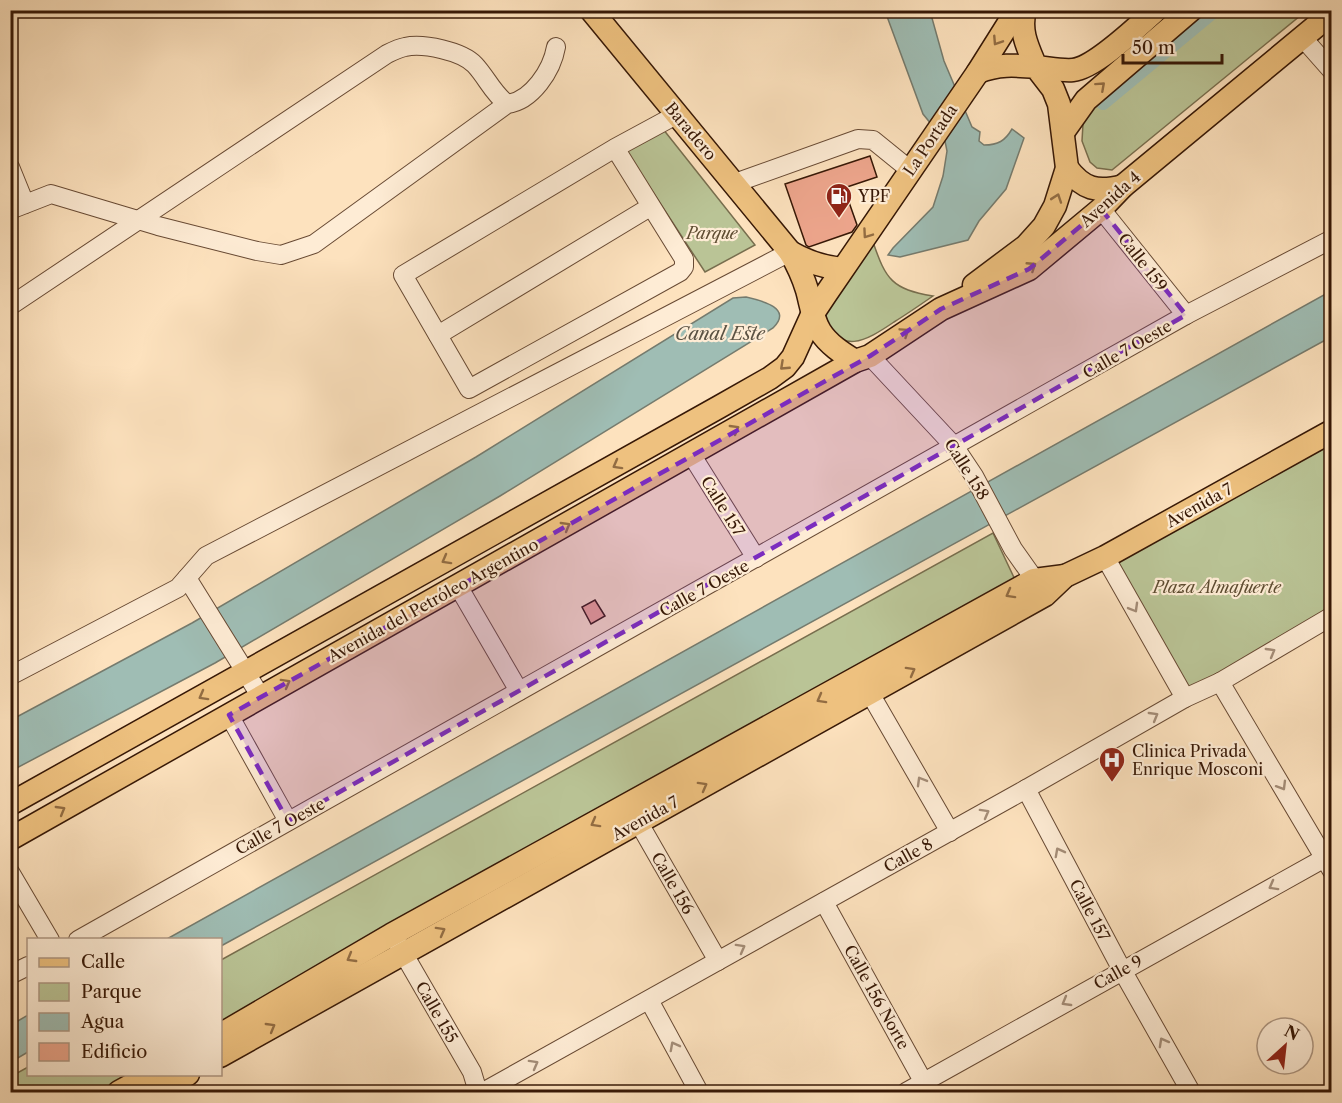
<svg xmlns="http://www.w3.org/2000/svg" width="1342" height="1103" font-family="'Libre Caslon Text',serif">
<rect width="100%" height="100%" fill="#fde2be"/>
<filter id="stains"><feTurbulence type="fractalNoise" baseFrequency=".00333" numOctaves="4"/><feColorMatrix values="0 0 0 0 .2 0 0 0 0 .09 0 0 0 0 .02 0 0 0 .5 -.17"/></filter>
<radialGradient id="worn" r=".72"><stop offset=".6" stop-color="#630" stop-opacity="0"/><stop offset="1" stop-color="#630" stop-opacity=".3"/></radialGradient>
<g fill="#bac496" stroke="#786e4e" stroke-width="1.5">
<polygon points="1208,11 1306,11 1112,170 1097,168 1090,162 1082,141 1083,124 1090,108"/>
<polygon points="663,129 755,245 705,272 626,151"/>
<path d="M873,242C886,280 892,289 933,296C920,305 907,314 894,322C866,341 839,357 824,315Z"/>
<polygon points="1331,442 1331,610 1187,691 1113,558"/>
<polygon points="993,533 1017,584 221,1027 221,960"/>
<polygon points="28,1067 28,1074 136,1075 103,1092 11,1092 10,1077"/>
</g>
<g fill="#9fbdb4" stroke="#757b6e" stroke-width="1.5">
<path d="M885,11H930L944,61L972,127L980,132L979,141L984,145C998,145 1005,141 1012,129L1024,138L1006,189L979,221L968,240L900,257L888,255L893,248L933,207L943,176L947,151L945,141L923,114Z"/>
<polygon points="1331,291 1331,337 221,946 220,940 165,940"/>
<path d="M746,297C763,301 793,308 773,328L500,496L215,663L11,771V720L192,623L476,457L733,298Z"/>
<polygon points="28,1015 28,1052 11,1062 11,1025"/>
</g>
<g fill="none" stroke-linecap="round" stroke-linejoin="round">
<polyline stroke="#9fbdb4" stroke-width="14" points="1103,103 1215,10"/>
</g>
<g fill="#eda58c" stroke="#371806" stroke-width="1.5">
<polygon points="870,156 877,177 844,188 857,225 852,232 809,247 806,245 785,184"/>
<polygon points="595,600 605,616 591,624 582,607"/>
</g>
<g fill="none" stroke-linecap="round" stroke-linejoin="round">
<g stroke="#684a34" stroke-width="20">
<g id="minor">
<polyline points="1302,37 1332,71"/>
<polyline points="615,148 684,259 684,267 680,272 469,389 403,275 615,148 676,115"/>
<polyline points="10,167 25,204"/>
<polyline points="735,183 858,139 873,140 910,170"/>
<polyline points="1101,209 1186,315"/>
<path d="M10,210L51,194L158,226L257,251L281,255L314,244L507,104C532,101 552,70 556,47"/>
<path d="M10,306L387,54C393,51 399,48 405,47C423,43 462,51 475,65C487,78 492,92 507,104"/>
<polyline points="438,335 650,207"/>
<polyline points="870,356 954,446 974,476 1013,549 1042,590"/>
<polyline points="691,454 756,558"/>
<polyline points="1105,557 1185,698"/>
<polyline points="187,578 261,697"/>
<polyline points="458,586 519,691"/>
<polyline points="10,676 178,588 206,556 790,252"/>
<polyline points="1220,682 1332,871"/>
<polyline points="864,683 950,832"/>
<polyline points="229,715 288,821"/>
<polyline points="1026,789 1122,970 1191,1092"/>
<polyline points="632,811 718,961"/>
<polyline points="10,872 50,940"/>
<polyline points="824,902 929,1092"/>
<polyline points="78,940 1186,315 1332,239"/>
<polyline points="398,944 472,1072 478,1092"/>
<polyline points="10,975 28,966"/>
<polyline points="649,1000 699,1092"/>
<polyline points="483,1092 1026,789 1185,698 1220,682 1332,616"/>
<polyline points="906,1092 1332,854"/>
</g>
</g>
<g stroke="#371806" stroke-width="25">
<g id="major">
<path d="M591,10L790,252C797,264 803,277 807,290C811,304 812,318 820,331C828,344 842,353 855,361"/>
<path d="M1025,10C1019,31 1028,48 1036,67C1048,68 1061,71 1073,70C1095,68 1138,26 1156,10"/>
<polyline points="1064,131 1086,100 1191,10"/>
<path d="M1067,168C1083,189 1097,193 1123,186"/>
<path d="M790,252C807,262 823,267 842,269"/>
<path d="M974,285L1026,246L1044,226L1055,206L1067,168L1059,104L1053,89L1036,67C1014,65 998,64 978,72"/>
<polyline points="10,804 719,407 770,378 785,367 793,357 812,315 826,294 978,72 1017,10"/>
<polyline points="10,839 855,361 870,356 941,309 1029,269 1101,209 1123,186 1332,13"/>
<polyline points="220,1035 391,935 1034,580 1065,576"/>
<polyline points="220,1056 1045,595 1065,576 1105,557 1332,431"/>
<polyline points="119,1092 152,1074"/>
<polyline points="155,1092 188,1074"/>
</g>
</g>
<use href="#minor" stroke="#feecd5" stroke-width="18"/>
<use href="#major" stroke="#eec17f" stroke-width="22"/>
</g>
<defs><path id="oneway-chevron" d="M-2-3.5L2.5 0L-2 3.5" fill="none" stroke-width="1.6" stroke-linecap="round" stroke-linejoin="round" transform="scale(1.5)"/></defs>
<g stroke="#926c42">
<use href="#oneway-chevron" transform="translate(997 41) rotate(123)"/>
<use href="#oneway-chevron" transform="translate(1101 86) rotate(-42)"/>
<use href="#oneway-chevron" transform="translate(1057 198) rotate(-71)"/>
<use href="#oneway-chevron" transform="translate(867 234) rotate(125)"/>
<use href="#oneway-chevron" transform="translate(1032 266) rotate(-33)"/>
<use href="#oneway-chevron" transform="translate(905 332) rotate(-34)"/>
<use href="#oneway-chevron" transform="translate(784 366) rotate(137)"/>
<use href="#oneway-chevron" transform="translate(735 429) rotate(-30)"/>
<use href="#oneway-chevron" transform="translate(617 465) rotate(151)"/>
<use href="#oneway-chevron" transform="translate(566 526) rotate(-30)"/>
<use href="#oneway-chevron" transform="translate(446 560) rotate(151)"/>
<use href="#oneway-chevron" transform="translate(1010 594) rotate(151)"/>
<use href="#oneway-chevron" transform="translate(911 671) rotate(-29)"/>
<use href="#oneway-chevron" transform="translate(286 683) rotate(-29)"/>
<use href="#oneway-chevron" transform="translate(203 696) rotate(151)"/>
<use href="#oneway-chevron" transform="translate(821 699) rotate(151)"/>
<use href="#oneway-chevron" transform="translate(703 786) rotate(-29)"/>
<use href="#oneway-chevron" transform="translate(61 810) rotate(-30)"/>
<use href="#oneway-chevron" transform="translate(595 823) rotate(151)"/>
<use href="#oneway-chevron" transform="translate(441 931) rotate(-29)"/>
<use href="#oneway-chevron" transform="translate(351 958) rotate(150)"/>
<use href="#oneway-chevron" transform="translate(271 1027) rotate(-30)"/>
</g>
<g stroke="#a48d78">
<use href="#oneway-chevron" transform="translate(1134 608) rotate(60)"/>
<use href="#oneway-chevron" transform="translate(1271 652) rotate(-30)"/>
<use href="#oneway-chevron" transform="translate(1154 716) rotate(-30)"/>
<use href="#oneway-chevron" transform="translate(921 781) rotate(-120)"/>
<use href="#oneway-chevron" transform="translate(1282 786) rotate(59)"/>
<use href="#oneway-chevron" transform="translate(985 813) rotate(-29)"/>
<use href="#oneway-chevron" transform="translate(1059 852) rotate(-118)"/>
<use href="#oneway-chevron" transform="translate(1273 886) rotate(151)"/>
<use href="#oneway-chevron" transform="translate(741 948) rotate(-29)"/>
<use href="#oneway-chevron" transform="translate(1066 1002) rotate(150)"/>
<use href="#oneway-chevron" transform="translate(1163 1042) rotate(-119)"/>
<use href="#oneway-chevron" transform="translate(674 1046) rotate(-118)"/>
<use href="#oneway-chevron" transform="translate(534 1064) rotate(-29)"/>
</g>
<path fill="#7b2cbf" fill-opacity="0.2" stroke="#7b2cbf" stroke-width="4.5" stroke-dasharray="12 8" stroke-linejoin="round" d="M1101,209L1186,315L288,821L229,715L870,356L941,309L1029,269Z"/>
<defs>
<g id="fuel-pin" transform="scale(1.35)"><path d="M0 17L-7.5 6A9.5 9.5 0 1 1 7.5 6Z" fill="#8f2418" stroke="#feecd5"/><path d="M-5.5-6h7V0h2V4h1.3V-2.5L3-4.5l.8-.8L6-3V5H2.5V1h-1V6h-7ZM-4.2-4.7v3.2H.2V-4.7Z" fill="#fff"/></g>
<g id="hospital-pin" transform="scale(1.35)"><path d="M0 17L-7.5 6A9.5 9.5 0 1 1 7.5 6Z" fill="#8f2418" stroke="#feecd5"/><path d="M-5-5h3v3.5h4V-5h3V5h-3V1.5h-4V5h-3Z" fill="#fff"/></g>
</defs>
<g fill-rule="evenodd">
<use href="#fuel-pin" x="839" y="196"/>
<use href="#hospital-pin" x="1112" y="760"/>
</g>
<g text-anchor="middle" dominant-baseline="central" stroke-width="4.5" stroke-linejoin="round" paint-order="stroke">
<g font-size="16" fill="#371806" stroke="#feecd5">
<text transform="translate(691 131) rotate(50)">Baradero</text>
<text transform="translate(930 140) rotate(-56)">La Portada</text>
<text transform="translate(1110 199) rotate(-42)">Avenida 4</text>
<text transform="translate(1143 262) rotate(52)">Calle 159</text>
<text transform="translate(1127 349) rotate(-30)">Calle 7 Oeste</text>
<text transform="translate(967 469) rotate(58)">Calle 158</text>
<text transform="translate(1199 505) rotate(-29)">Avenida 7</text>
<text transform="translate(723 506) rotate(58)">Calle 157</text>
<text transform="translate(704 588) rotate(-29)">Calle 7 Oeste</text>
<text transform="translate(433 600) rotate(-29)">Avenida del Petróleo Argentino</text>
<text transform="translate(645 818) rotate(-29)">Avenida 7</text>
<text transform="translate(280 826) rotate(-29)">Calle 7 Oeste</text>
<text transform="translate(908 855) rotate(-29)">Calle 8</text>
<text transform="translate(673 883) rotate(60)">Calle 156</text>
<text transform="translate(1090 910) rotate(62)">Calle 157</text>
<text transform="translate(1118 972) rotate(-29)">Calle 9</text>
<text transform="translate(877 997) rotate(61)">Calle 156 Norte</text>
<text transform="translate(437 1012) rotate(60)">Calle 155</text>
</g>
<g font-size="16" fill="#371806" stroke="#feecd5" text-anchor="start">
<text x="858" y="196">YPF</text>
<text x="1132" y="751">Clinica Privada<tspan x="1132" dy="18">Enrique Mosconi</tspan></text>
</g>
<g font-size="16" font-style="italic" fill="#5e4c31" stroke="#feecd5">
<text x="712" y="233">Parque</text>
<text x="1217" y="587">Plaza Almafuerte</text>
</g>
<g font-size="18" font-style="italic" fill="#5b5243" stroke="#feecd5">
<text x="720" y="334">Canal Este</text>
</g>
</g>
<rect width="1342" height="1103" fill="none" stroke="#fde2be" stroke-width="36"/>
<rect x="12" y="12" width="1318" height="1079" fill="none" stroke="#371806" stroke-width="3"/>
<rect x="18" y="18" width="1306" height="1067" fill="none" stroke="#371806" stroke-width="1.5"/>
<rect x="27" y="938" width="195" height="138" fill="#feecd5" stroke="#ae9782" stroke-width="1.5"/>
<rect x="39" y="958" width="30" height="9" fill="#eec17f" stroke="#ae9782" stroke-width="1.5"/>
<text x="81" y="968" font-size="18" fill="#371806">Calle</text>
<rect x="39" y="983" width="30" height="18" fill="#bac496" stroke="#ae9782" stroke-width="1.5"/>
<text x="81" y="998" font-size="18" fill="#371806">Parque</text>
<rect x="39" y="1013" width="30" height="18" fill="#9fbdb4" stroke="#ae9782" stroke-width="1.5"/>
<text x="81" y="1028" font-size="18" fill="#371806">Agua</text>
<rect x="39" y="1043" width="30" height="18" fill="#eda58c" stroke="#ae9782" stroke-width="1.5"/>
<text x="81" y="1058" font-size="18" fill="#371806">Edificio</text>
<g transform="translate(1285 1046) rotate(27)"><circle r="28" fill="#feecd5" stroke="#ae9782" stroke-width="1.5"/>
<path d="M0-4.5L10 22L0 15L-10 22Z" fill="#8f2418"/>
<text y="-9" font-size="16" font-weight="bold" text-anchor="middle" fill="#371806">N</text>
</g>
<path d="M1123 54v9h99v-9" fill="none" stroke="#371806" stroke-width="3"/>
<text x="1132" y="54" font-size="18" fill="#371806" stroke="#feecd5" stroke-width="4.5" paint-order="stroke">50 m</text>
<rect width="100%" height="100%" filter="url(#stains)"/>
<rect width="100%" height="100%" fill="url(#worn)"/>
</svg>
